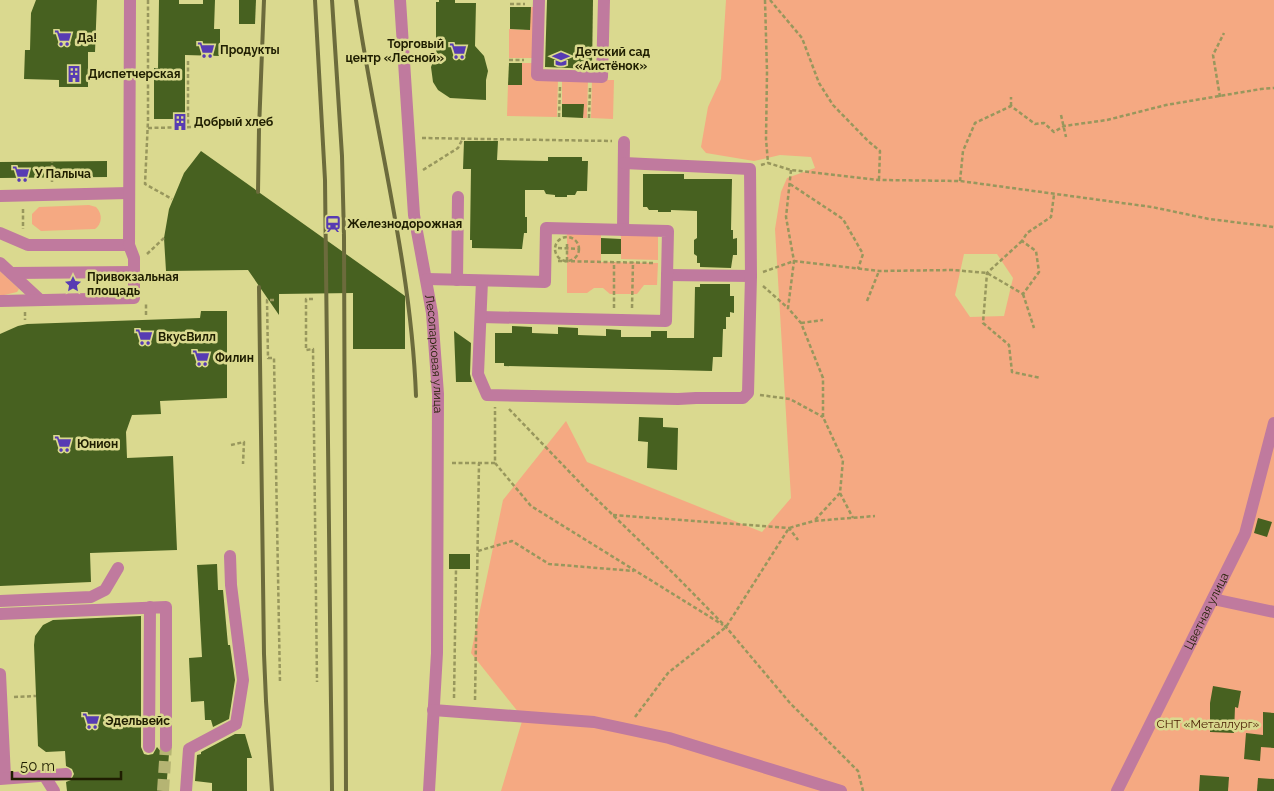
<svg xmlns="http://www.w3.org/2000/svg" width="1274" height="791" font-family="Raleway,sans-serif">
<rect width="100%" height="100%" fill="#dad98f"/>
<g fill="#f5a982" fill-rule="evenodd">
<path d="M726,0H1274V791H501L523,718L471,653L503,500L566,421L587,462L762,532L791,498L775,229L781,192L787,178L815,168L811,157L780,155L754,161L706,153L701,147L708,107L721,79ZM964,254H997L1013,278L1004,316L970,317L955,295Z"/>
<polygon points="525,7 535,7 534,58 509,58 509,29 524,30"/>
<polygon points="522,63 534,63 558,80 557,117 507,116 508,85 522,85"/>
<polygon points="562,80 588,80 587,118 583,118 583,105 562,104"/>
<polygon points="592,80 614,80 613,119 591,118"/>
<path d="M89,205L96,207C103,214 102,224 95,229L41,231L32,224V214L39,207Z"/>
<polygon points="567,233 601,233 601,262 658,263 657,285 644,285 637,294 610,294 603,288 594,288 587,293 567,293"/>
<polygon points="621,234 658,235 658,260 621,259"/>
<polygon points="0,271 19,289 17,292 0,296"/>
</g>
<g fill="#476120">
<polygon points="36,0 97,0 95,52 88,52 88,87 59,87 59,80 24,79 25,50 30,50 31,13"/>
<polygon points="159,0 179,0 179,4 203,4 203,0 215,0 214,29 220,29 220,56 185,55 185,119 154,119 154,68 158,68"/>
<polygon points="239,0 256,0 255,24 239,24"/>
<polygon points="439,0 455,0 455,3 476,3 475,46 484,56 488,71 486,80 486,100 450,98 438,90 433,82 431,67 436,54 436,2 439,2"/>
<polygon points="547,0 593,0 592,69 545,67"/>
<polygon points="510,7 531,7 530,30 510,29"/>
<polygon points="509,63 522,63 522,85 508,85"/>
<polygon points="562,104 584,104 583,118 562,117"/>
<polygon points="464,141 498,141 497,160 548,161 548,157 582,157 582,161 588,161 587,191 577,191 575,195 567,195 567,197 555,197 555,195 546,194 544,190 525,190 525,217 527,217 527,233 524,233 522,249 472,248 472,240 470,240 471,169 463,169"/>
<polygon points="201,151 405,296 405,349 353,349 353,293 279,294 279,315 248,270 166,271 164,238 169,209 184,173"/>
<polygon points="107,161 107,177 0,178 0,162"/>
<polygon points="643,174 684,174 684,179 732,179 731,230 733,230 733,239 737,238 737,255 733,255 731,268 700,267 700,263 697,263 697,256 694,254 694,240 697,238 697,211 671,210 671,212 658,212 658,210 649,210 647,207 643,207"/>
<polygon points="601,238 621,239 621,254 601,254"/>
<polygon points="700,284 730,284 730,296 734,296 734,313 730,312 730,317 726,317 726,329 723,329 722,357 713,357 712,371 504,366 504,363 495,363 495,333 512,333 512,326 532,327 532,333 558,334 558,327 578,328 578,335 606,336 606,329 621,330 621,337 651,337 651,331 667,331 667,338 694,338 695,287 700,287"/>
<polygon points="201,311 227,311 227,398 160,401 161,414 132,415 126,432 127,458 173,456 177,550 90,553 91,582 0,586 0,334 18,326 27,324 200,318"/>
<polygon points="454,331 471,343 470,374 472,382 456,382"/>
<polygon points="639,417 663,418 663,427 678,428 677,470 647,468 648,442 638,441"/>
<polygon points="1258,518 1272,522 1267,537 1254,533"/>
<rect x="449" y="554" width="21" height="15"/>
<polygon points="217,564 218,590 223,590 228,645 230,645 235,680 229,719 213,727 211,720 205,720 204,701 191,702 189,658 202,657 197,565"/>
<polygon points="141,616 141,747 144,754 148,755 153,754 157,747 162,753 169,754 166,791 67,791 66,782 71,780 74,774 72,769 66,766 65,751 46,752 38,746 34,645 35,636 43,625 53,620"/>
<polygon points="1213,686 1241,691 1238,708 1235,707 1234,733 1210,732 1210,703"/>
<polygon points="1263,712 1274,713 1274,748 1261,747 1260,761 1244,759 1246,733 1263,735"/>
<polygon points="235,734 245,734 252,758 247,758 247,791 212,791 212,783 195,781 197,755 201,754 201,752"/>
<polygon points="1200,775 1229,777 1228,791 1199,791"/>
<polygon points="1258,778 1274,779 1274,791 1257,791"/>
</g>
<g fill="none" stroke-linecap="round" stroke-linejoin="round">
<polyline stroke="#b5b473" stroke-width="12" stroke-dasharray="12 6" stroke-linecap="butt" points="163,791 166,746"/>
<g stroke="#98975d" stroke-width="2.5" stroke-dasharray="4 2.5" stroke-linecap="butt">
<polyline points="148,0 148,120 145,184 172,199"/>
<polyline points="765,0 767,72 766,139 768,163"/>
<polyline points="770,0 802,38 819,83 833,105 868,141 880,151 879,179"/>
<polyline points="510,4 525,4"/>
<polyline points="509,60 524,60"/>
<polyline points="188,61 188,127"/>
<polyline points="1220,97 1213,55 1224,33"/>
<polyline points="1011,106 1011,97"/>
<polyline points="1061,115 1066,137"/>
<polyline points="559,117 560,87"/>
<polyline points="589,118 590,88"/>
<polyline points="148,128 194,127"/>
<polyline points="422,138 612,141"/>
<polyline points="761,165 768,163 791,170 879,180 960,181 1152,207 1209,219 1274,227"/>
<polyline points="423,170 458,148 463,138"/>
<polyline points="791,170 786,217 794,261 788,308 801,323 823,378 823,417 843,460 840,493 814,521"/>
<polyline points="960,181 963,151 975,123 1011,106 1035,124 1044,123 1054,132 1064,126 1107,120 1166,105 1261,89 1274,88"/>
<polyline points="52,182 52,162"/>
<polyline points="790,184 843,219 863,254 858,269"/>
<polyline points="23,209 23,229"/>
<circle cx="567" cy="249" r="12"/>
<polyline points="1022,241 987,273 983,323 1009,345 1012,372 1041,378"/>
<polyline points="558,248 579,249"/>
<polyline points="147,254 164,238"/>
<polyline points="558,261 655,263"/>
<polyline points="567,261 567,242"/>
<polyline points="763,272 794,261 879,271 953,270 987,273 1023,294 1039,272 1036,251 1022,241 1027,233 1051,217 1054,195"/>
<polyline points="763,286 788,308"/>
<polyline points="1023,294 1034,328"/>
<polyline points="313,299 306,299 306,350 313,349 317,682"/>
<polyline points="274,300 267,300 268,358 274,358 280,683"/>
<polyline points="867,301 879,271"/>
<polyline points="614,308 614,262"/>
<polyline points="632,308 633,262"/>
<polyline points="25,312 25,320"/>
<polyline points="146,315 146,304"/>
<polyline points="801,323 823,320"/>
<polyline points="760,395 790,399 823,417"/>
<polyline points="509,409 586,489 676,576 726,627 790,703 858,771 863,791"/>
<polyline points="231,445 244,442 243,464"/>
<polyline points="452,463 495,463 495,407"/>
<polyline points="495,463 531,506 723,625"/>
<polyline points="840,493 853,518"/>
<polyline points="613,515 789,528 798,540"/>
<polyline points="478,551 512,541 549,564 634,571"/>
<polyline points="14,697 36,696"/>
<polyline points="454,698 456,569"/>
<polyline points="475,700 479,463"/>
<polyline points="635,717 668,673 726,627 789,528 814,521 875,516"/>
</g>
<g stroke="#c07a9e" stroke-width="12">
<path id="s1" d="M400,0L414,215L432,313L438,394L437,653L429,791"/>
<polyline points="539,0 537,75 602,77 604,0"/>
<polyline points="0,196 129,193"/>
<polyline points="623,230 624,142"/>
<polyline points="0,233 28,245 129,245 130,0"/>
<polyline points="0,263 39,299"/>
<polyline points="11,273 134,272"/>
<polyline points="667,275 751,276"/>
<polyline points="427,279 545,282 546,228 668,231 666,321 481,317"/>
<polyline points="457,280 458,197"/>
<polyline points="482,281 478,374 487,395 678,399 696,398 743,398 748,393 751,276 750,169 624,163"/>
<polyline points="0,301 134,298 134,258 129,245"/>
<polyline points="1213,599 1274,612"/>
<polyline points="0,601 91,597 105,590 118,568"/>
<polyline points="0,614 166,607 166,746"/>
<polyline points="0,674 5,777"/>
<polyline points="433,710 594,722 669,738 841,791"/>
<polyline points="149,747 150,607"/>
<polyline points="44,775 54,791"/>
<polyline points="0,779 66,774"/>
<polyline points="186,791 189,749 236,724 243,680 231,585 230,556"/>
<path id="s2" d="M1117,791L1245,534L1274,423"/>
</g>
<g stroke="#6c6b3c" stroke-width="4">
<polyline points="315,0 325,180 332,791"/>
<polyline points="332,0 342,156 344,237 346,791"/>
<path d="M356,0C375,132 411,262 416,396"/>
<polyline points="258,192 259,129 264,0"/>
<polyline points="259,287 264,654 266,701 272,791"/>
</g>
</g>
<defs>
<g id="supermarket-bare" transform="scale(1.35)"><path d="M-6-5.5h2.5l.6 2H6L4.5 2H-2.5L-4.4-4H-6ZM-1.5 3.2a1.3 1.3 0 1 0 .1 0ZM3 3.2a1.3 1.3 0 1 0 .1 0Z" fill="#573bb3" stroke="#dad98f" stroke-width="2.5" paint-order="stroke"/></g>
<g id="school-bare" transform="scale(1.35)"><path d="M0-5L7-2L0 1L-7-2ZM-4 1L0 2.5L4 1V4Q0 6-4 4Z" fill="#573bb3" stroke="#dad98f" stroke-width="2.5" paint-order="stroke"/></g>
<g id="building-bare" transform="scale(1.35)"><path d="M-4-6H4V6H1V3H-1V6H-4ZM-2.5-4.3h1.7v1.8h-1.7ZM.8-4.3h1.7v1.8H.8ZM-2.5-1h1.7V.8h-1.7ZM.8-1h1.7V.8H.8Z" fill="#573bb3" stroke="#dad98f" stroke-width="2.5" paint-order="stroke"/></g>
<g id="station-bare" transform="scale(1.35)"><path d="M-3-6H3Q5-6 5-4V2Q5 4 3 4L4.5 6H3L1.5 4h-3L-3 6H-4.5L-3 4Q-5 4-5 2V-4Q-5-6-3-6ZM-3.5-4v3h7v-3ZM-3.5 1v1.5H-2V1ZM2 1v1.5H3.5V1Z" fill="#573bb3" stroke="#dad98f" stroke-width="2.5" paint-order="stroke"/></g>
<g id="sight-bare" transform="scale(1.35)"><path d="M0-6L1.8-2.2L6-1.7L2.9 1.2L3.7 5.4L0 3.3L-3.7 5.4L-2.9 1.2L-6-1.7L-1.8-2.2Z" fill="#573bb3" stroke="#dad98f" stroke-width="2.5" paint-order="stroke"/></g>
</defs>
<g fill-rule="evenodd">
<use href="#supermarket-bare" x="63" y="38"/>
<use href="#supermarket-bare" x="206" y="50"/>
<use href="#supermarket-bare" x="458" y="51"/>
<use href="#school-bare" x="561" y="59"/>
<use href="#building-bare" x="74" y="74"/>
<use href="#building-bare" x="180" y="122"/>
<use href="#supermarket-bare" x="21" y="174"/>
<use href="#station-bare" x="333" y="224"/>
<use href="#sight-bare" x="73" y="284"/>
<use href="#supermarket-bare" x="144" y="337"/>
<use href="#supermarket-bare" x="201" y="358"/>
<use href="#supermarket-bare" x="63" y="444"/>
<use href="#supermarket-bare" x="91" y="721"/>
</g>
<g text-anchor="middle" dominant-baseline="central" stroke-width="5" stroke-linejoin="round" paint-order="stroke">
<g font-size="12" font-weight="bold" fill="#1f1e01" stroke="#dad98f" text-anchor="start">
<text x="77" y="38">Да!</text>
<text x="444" y="44" text-anchor="end">Торговый<tspan x="444" dy="14">центр «Лесной»</tspan></text>
<text x="220" y="50">Продукты</text>
<text x="575" y="52">Детский сад<tspan x="575" dy="14">«Аистёнок»</tspan></text>
<text x="88" y="74">Диспетчерская</text>
<text x="194" y="122">Добрый хлеб</text>
<text x="35" y="174">У Палыча</text>
<text x="347" y="224">Железнодорожная</text>
<text x="87" y="277">Привокзальная<tspan x="87" dy="14">площадь</tspan></text>
<text x="158" y="337">ВкусВилл</text>
<text x="215" y="358">Филин</text>
<text x="77" y="444">Юнион</text>
<text x="105" y="721">Эдельвейс</text>
</g>
<g font-size="12" fill="#1f1e01" stroke="#dad98f">
<text stroke="none"><textPath href="#s1" startOffset="356">Лесопарковая улица</textPath></text>
<text stroke="none"><textPath href="#s2" startOffset="201">Цветная улица</textPath></text>
</g>
<g font-size="12" fill="#4c2005" stroke="#dad98f">
<text x="1208" y="724">СНТ «Металлург»</text>
</g>
</g>
<path d="M12 771v8h109v-8" fill="none" stroke="#1f1e01" stroke-width="2.5"/>
<text x="20" y="771" font-size="15" fill="#1f1e01" stroke="#dad98f" stroke-width="4" paint-order="stroke">50 m</text>
</svg>
